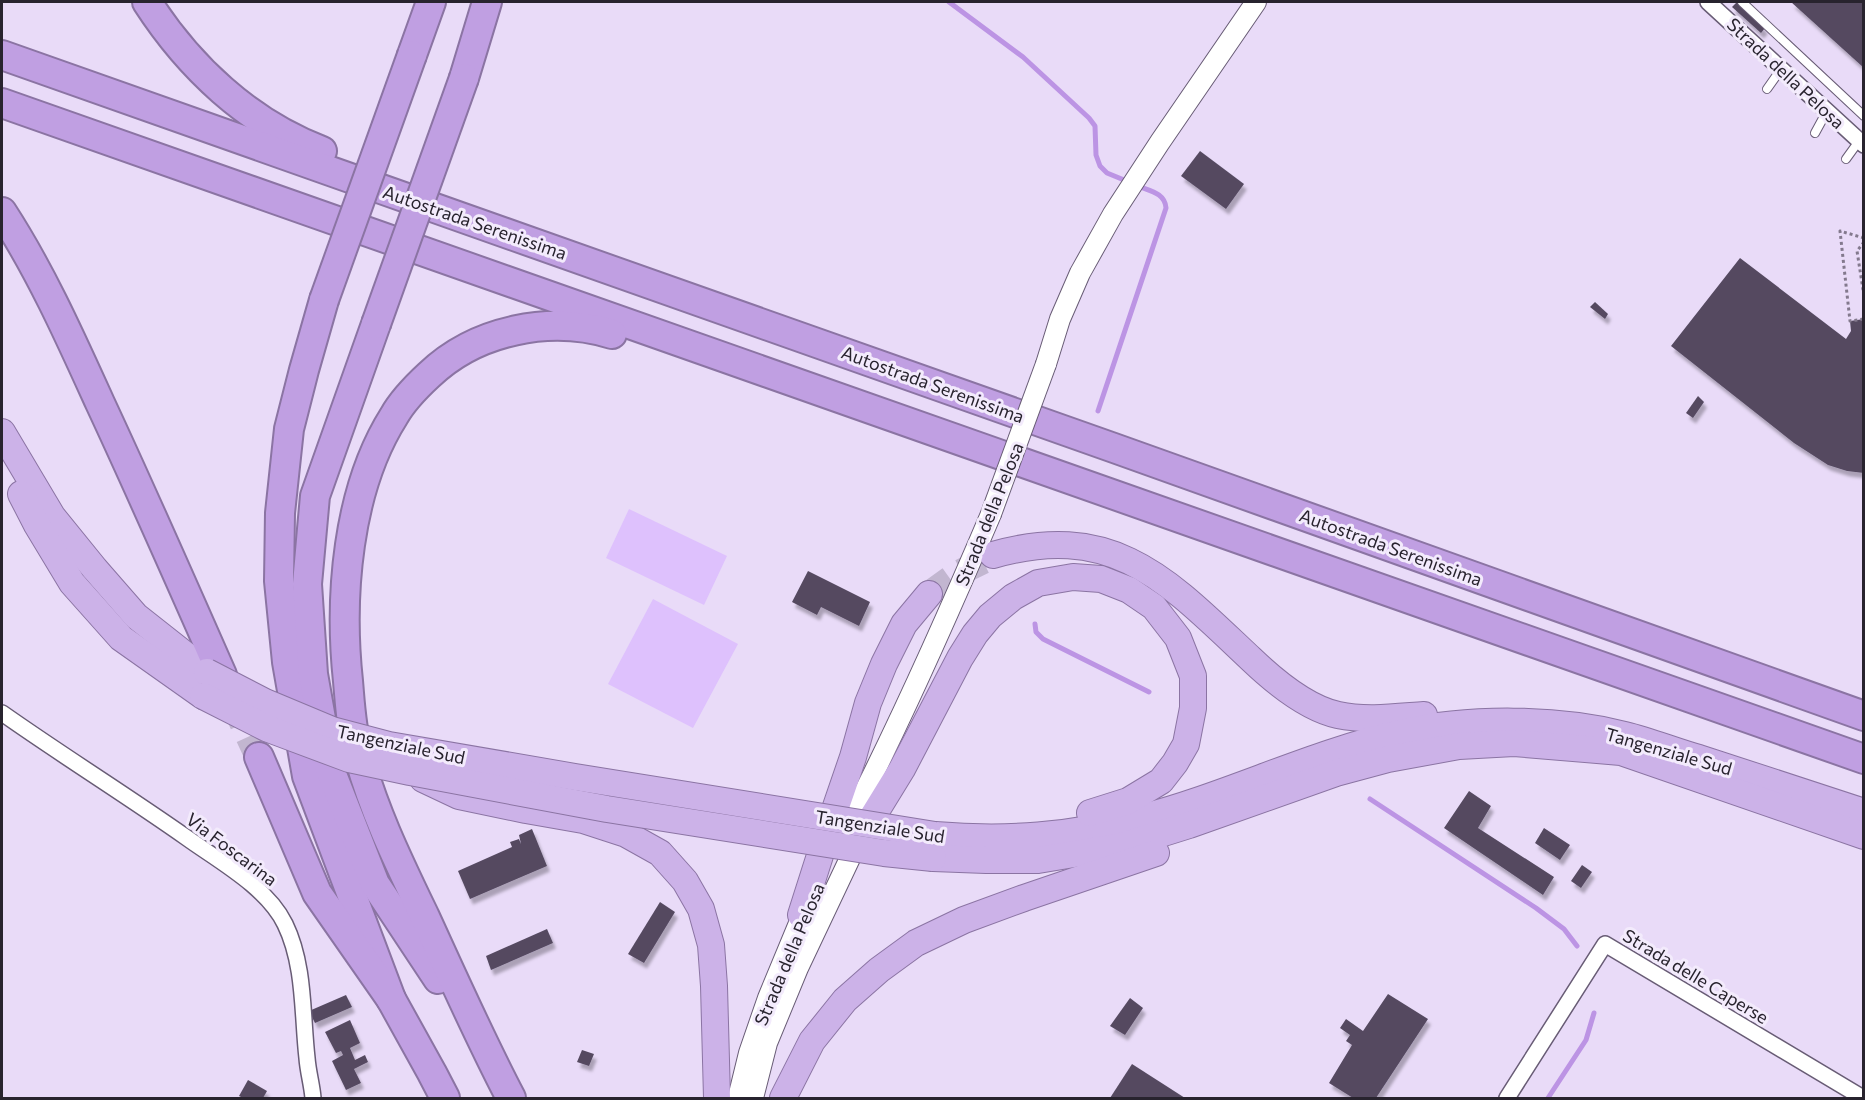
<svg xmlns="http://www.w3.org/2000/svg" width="1865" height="1100" font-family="Commissioner,sans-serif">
<defs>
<filter id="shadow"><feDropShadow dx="3" dy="5.5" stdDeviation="1.5" flood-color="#0004"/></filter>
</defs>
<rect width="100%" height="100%" fill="#e9dbf8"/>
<g fill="#dec1fd">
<polygon points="629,509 727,556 704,605 606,558"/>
<polygon points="653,599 738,644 693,728 608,684"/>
</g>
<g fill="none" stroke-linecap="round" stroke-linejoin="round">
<g stroke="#bc94e4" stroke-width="5">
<polyline points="949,2 1023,57 1089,118 1095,126 1096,155 1100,166 1107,173 1129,182"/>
<path d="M1098,411L1166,208C1165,193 1150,191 1138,186"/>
<polyline points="1035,624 1036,632 1043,639 1149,692"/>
<polyline points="1370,799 1536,908 1564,929 1577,946"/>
<polyline points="1548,1098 1586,1040 1594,1013"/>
</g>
</g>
<g fill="#554a61" filter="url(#shadow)">
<polygon points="1737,2 1765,28 1761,33 1732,7"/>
<polygon points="1791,2 1864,2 1864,68"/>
<polygon points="1200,151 1244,184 1226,209 1181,176"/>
<polygon points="1740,258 1846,339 1851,331 1850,321 1864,319 1864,473 1847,471 1828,465 1794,443 1671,346"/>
<polygon points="1595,302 1608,314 1605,319 1590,307"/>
<polygon points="1698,396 1704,402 1693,418 1686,413"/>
<polygon points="808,571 870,602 859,626 821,607 817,615 792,602"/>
<polygon points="1469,791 1491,806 1478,828 1554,877 1543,895 1444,828"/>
<polygon points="1544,828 1570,845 1560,860 1535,843"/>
<polygon points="532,829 547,866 470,899 458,871 512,847 510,842 519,839 521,844 519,835"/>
<polygon points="1582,865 1592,872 1581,888 1571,881"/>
<polygon points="660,902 675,912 644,963 628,954"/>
<polygon points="547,929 553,943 491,970 486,956"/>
<polygon points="1388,994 1428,1019 1376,1098 1353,1098 1329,1083 1352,1045 1346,1041 1350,1035 1340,1028 1346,1019 1363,1031"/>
<polygon points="346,995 352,1007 315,1023 309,1011"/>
<polygon points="1130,998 1143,1008 1125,1035 1110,1026"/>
<polygon points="350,1020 360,1043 350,1048 355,1060 365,1055 368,1062 354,1069 361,1083 346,1090 332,1061 343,1055 341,1051 336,1053 325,1032"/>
<polygon points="582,1050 594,1054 589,1066 577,1062"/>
<polygon points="1132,1064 1185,1098 1110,1098"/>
<polygon points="248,1080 267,1091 263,1098 243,1098 239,1096"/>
</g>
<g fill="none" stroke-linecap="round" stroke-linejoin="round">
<polyline stroke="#c2b6d0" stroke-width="26" stroke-dasharray="26 13" stroke-linecap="butt" points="929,594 957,574 983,561"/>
<polyline stroke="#c2b6d0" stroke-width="28" stroke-dasharray="28 14" stroke-linecap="butt" points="232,698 259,757"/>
<g stroke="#685c75" stroke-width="10">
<g id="service">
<polyline points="1742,2 1864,116"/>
<polyline points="1767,89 1781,69"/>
<polyline points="1815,133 1827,111"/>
<polyline points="1846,159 1859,141"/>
</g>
</g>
<g stroke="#685c75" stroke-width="18">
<g id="minor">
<polyline points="1708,2 1864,145"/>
<path d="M2,713C63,756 126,795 187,838C219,861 267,887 285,924C305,965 302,1014 307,1058C308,1072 312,1085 313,1098"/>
<polyline points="1507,1098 1605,944 1863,1098"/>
</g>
</g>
<g stroke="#685c75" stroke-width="22">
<g id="tertiary">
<polyline points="1046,364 1060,319 1080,273 1113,214 1160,142 1256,2"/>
<path d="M844,832C898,728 945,622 991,514"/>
<polyline points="738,1098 749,1053 768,998 807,904"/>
<polyline points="753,1098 767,1043 798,968 860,837"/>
</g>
</g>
<g stroke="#8b74a3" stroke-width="28">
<g id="trunk">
<polyline points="2,432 52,516 95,569 136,616 207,672"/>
<polyline points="21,494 37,525 72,583 121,638 203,696"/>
<path d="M993,555C1115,520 1169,582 1251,659C1274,681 1306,708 1338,715C1366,721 1396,717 1424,715"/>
<polyline points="423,779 459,796 526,810 583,820 626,834 660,853 685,881 701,909 711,945 714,986 717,1098"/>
<path d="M935,835C1008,841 1069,836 1140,818C1229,795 1311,753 1401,733C1469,717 1558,718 1625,735C1650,741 1674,751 1699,758C1754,776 1809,794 1864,812"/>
<polyline points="859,839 902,769 960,658 975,634 990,616 1013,597 1038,583 1073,577 1101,579 1129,590 1154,607 1178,638 1193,676 1193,708 1186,744 1175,763 1161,781 1128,801 1090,813"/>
<polyline points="933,858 986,860 1038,860 1122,846 1189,825 1336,773 1388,759 1459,746 1514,743 1621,752 1864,836"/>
<polyline points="801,915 830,824 853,757 868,703 884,664 904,624 929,594"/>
<polyline points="783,1098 812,1041 845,1000 879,970 916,943 964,920 1024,898 1156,853"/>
</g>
</g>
<g stroke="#8b74a3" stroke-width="32">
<g id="motorway">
<path d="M147,2C189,67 248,123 322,151"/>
<polyline points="2,55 1114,448 1864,716"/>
<polyline points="412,55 431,2"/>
<polyline points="464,78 487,2"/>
<polyline points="2,103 1864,759"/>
<path d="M2,212C41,272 70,337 100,403C142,493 182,584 222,675"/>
<polyline points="324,300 304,370 289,429 280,513 279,581 287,662 307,776 391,999"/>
<polyline points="376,324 315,496 307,584 313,674 330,769 375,884 438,979"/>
<polyline points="259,757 317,893 391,999 432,1073 445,1098"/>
<path d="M511,1098C480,1039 453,978 425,917C399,863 372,808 357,749C351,727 350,704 348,681C339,597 347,490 394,416C403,400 416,387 429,375C476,330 550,315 612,334"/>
</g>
</g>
<g stroke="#83798d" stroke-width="3" stroke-dasharray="3 3" stroke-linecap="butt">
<polyline points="1864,238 1840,231 1850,321 1864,319"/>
<polyline points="1864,242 1857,251 1864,296"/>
</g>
<use href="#service" stroke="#fff" stroke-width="8"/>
<use href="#minor" stroke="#fff" stroke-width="15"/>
<use href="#tertiary" stroke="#fff" stroke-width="20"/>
<use href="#trunk" stroke="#ccb2e8" stroke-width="26"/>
<use href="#motorway" stroke="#c09fe2" stroke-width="28"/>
<g stroke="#685c75" stroke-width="22" stroke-linecap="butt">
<polyline id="tertiary-bridge" points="991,514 1046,364"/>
</g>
<g stroke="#8b74a3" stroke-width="28" stroke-linecap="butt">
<g id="trunk-bridge">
<polyline points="207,672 265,702 332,730 389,745 575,777 935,835"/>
<polyline points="203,696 266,728 349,759 410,772 607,809 884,853 933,858"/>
</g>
</g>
<g stroke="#8b74a3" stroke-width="32" stroke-linecap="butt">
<g id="motorway-bridge">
<polyline points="324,300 412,55"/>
<polyline points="376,324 464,78"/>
</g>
</g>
<use href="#tertiary-bridge" stroke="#fff" stroke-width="20"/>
<use href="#trunk-bridge" stroke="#ccb2e8" stroke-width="26"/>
<use href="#motorway-bridge" stroke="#c09fe2" stroke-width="28"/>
</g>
<g text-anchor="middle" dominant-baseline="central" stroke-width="6" stroke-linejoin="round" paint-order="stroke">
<g font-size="18" fill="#28232e" stroke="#f3ebfc">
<text transform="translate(1786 73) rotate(43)">Strada della Pelosa</text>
<text transform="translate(475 222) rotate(19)">Autostrada Serenissima</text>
<text transform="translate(933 384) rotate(20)">Autostrada Serenissima</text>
<text transform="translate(989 514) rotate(-68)">Strada della Pelosa</text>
<text transform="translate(1391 547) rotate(20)">Autostrada Serenissima</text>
<text transform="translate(401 744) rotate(12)">Tangenziale Sud</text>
<text transform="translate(1669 751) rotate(16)">Tangenziale Sud</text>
<text transform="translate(880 826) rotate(9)">Tangenziale Sud</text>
<text transform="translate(232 849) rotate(37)">Via Foscarina</text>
<text transform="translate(789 954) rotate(-67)">Strada della Pelosa</text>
<text transform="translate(1696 976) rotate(31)">Strada delle Caperse</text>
</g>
</g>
<rect width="1865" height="1100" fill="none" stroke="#28232e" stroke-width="6"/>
</svg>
